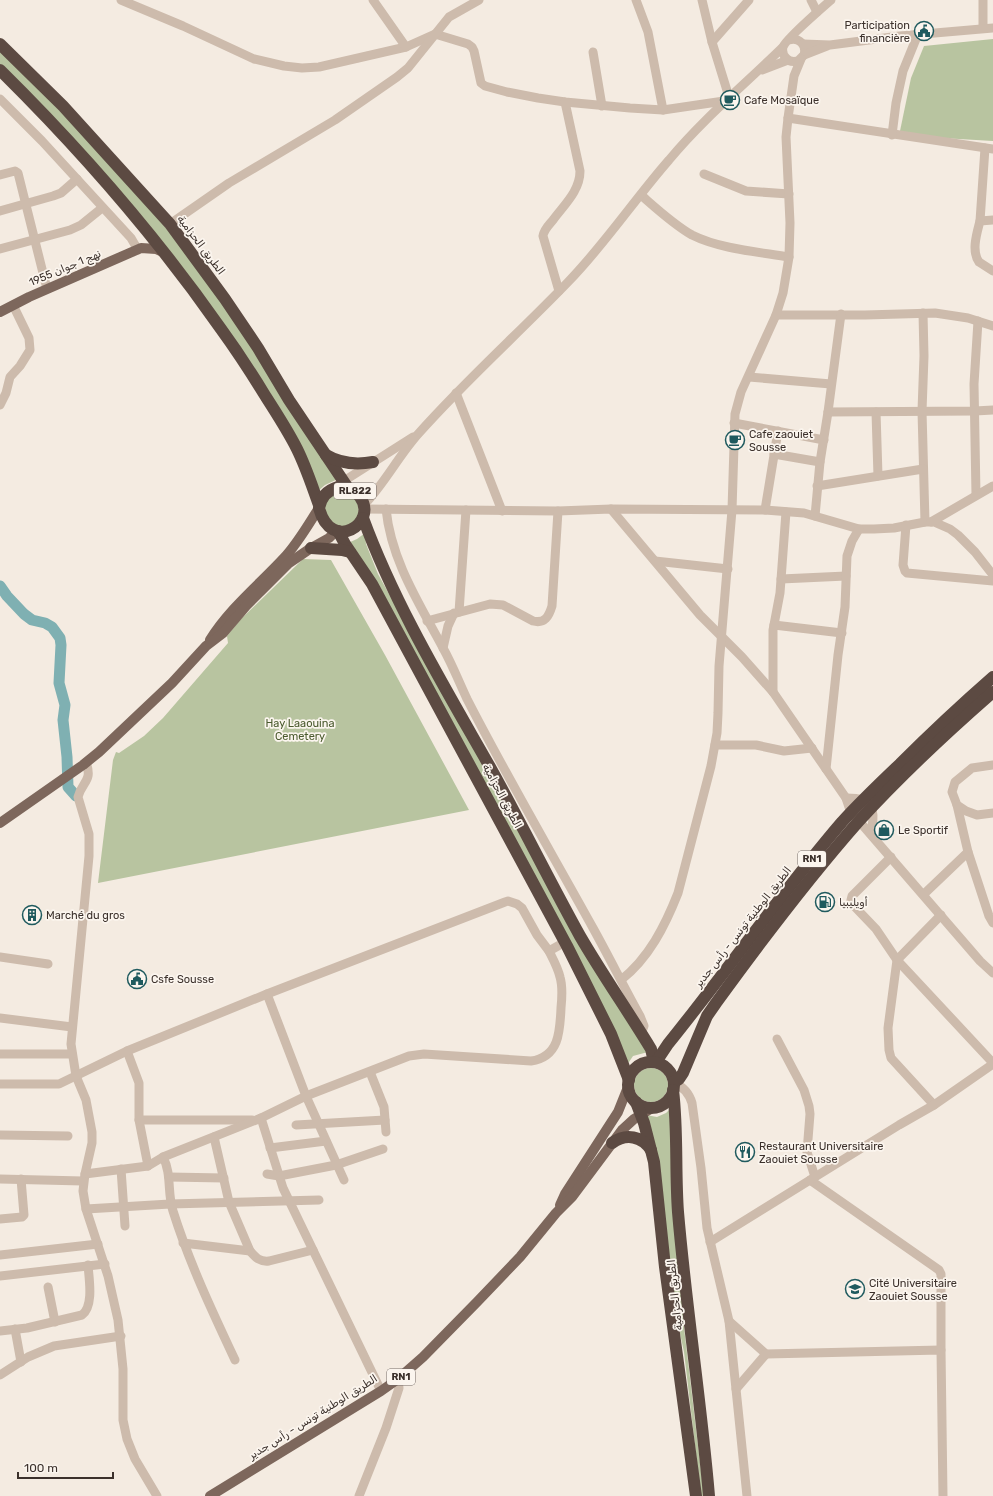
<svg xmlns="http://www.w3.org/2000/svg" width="993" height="1496" font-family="Rubik,Cairo,sans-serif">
<rect width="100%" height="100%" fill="#f4ebe1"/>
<g fill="#b8c4a0">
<polygon points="993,39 993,141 908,136 900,131 911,78 924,46"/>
<polygon points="0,47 142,198 206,278 340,478 325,485 318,491 246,357 23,87 0,64"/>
<path d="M334,493C338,493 344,492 348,493C359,496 363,516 353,523C350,525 344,526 341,528L328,522L324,503Z"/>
<polygon points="365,533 366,544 378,574 503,802 648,1052 633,1056 627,1065 348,543 357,539"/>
<polygon points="303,559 331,560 385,655 469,810 98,883 113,760 116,752 119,753 144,736 163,718 228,643 227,636 241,619"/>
<circle cx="651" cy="1085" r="17"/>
<polygon points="673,1106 684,1328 704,1496 701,1496 684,1352 679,1329 646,1115 657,1117 666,1113"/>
</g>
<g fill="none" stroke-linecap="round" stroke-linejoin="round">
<polyline stroke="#7fb0b2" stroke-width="11" points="0,586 7,596 24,614 32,620 45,623 52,627 60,638 61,645 59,683 65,705 63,720 67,757 68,787 76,796"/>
<g stroke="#cdbbac" stroke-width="9">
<polyline points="121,0 183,26 254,59 284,66 302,68 319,67 406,47 435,34 468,44 472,47 474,51 481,83 485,86 507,92 538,98 565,102 630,108 663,110 724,101"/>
<polyline points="373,0 406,47"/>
<polyline points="636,0 648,32 663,110"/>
<polyline points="702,0 712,42 729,97"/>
<polyline points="811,0 817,12"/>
<polyline points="983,28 983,0"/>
<path d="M789,40C799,37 807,45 804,55L798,61C793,62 789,62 786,58C783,55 782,51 783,47C785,40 823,7 831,0"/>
<polyline points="712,42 749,0"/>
<polyline points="803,44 830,45 900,36 993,28"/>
<polyline points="593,52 602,106"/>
<polyline points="804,55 827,46"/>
<polyline points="762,70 788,60"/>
<polyline points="0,99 42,141 131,238 138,250"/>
<polyline points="788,118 993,149"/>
<polyline points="892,135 896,103 903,71 918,34"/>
<polyline points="704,174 746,191 789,194"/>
<polyline points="0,175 15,171 18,173 47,289"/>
<path d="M641,195C657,209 673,224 692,235C720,249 759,252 789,257"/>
<polyline points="0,211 53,196 61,193 77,179"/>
<path d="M993,220L980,221C977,233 971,251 979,262L993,271"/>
<polyline points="980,221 985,148"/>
<polyline points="170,224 229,183 335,120 397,77 408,68 449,17 479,0"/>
<polyline points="0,249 70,230 81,225 102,208"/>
<path d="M559,291L543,236C544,229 549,225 553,220C564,205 580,191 580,171L565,102"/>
<polyline points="923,313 924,356 922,411 925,522"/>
<polyline points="776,315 865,315 935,313 968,318 993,326"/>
<polyline points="749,377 831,384"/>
<polyline points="456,393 502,511"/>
<polyline points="0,405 6,393 10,377 20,366 30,350 29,338 13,305"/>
<polyline points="828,412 975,411 993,410"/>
<polyline points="876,412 878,476"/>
<polyline points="734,423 824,440"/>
<polyline points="774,454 820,462"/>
<polyline points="339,484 413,437"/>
<polyline points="817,486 923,469"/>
<polyline points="976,495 974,384 978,321"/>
<path d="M364,505C385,483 399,455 419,433C466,380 519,333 568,282C605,244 634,200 669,160C703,119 744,85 782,48"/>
<polyline points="364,509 558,511 611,509 765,510 804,513 859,529 874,529 894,528 925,522 934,522 950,529 958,535 975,552 993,575"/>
<path d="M386,509C391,560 419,603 443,648C452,664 459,682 467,699C507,777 551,852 593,928C609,957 624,987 640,1016L644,1026L641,1034"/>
<polyline points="611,509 700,615 742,657 773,692 846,798 851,813 859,821 980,961 993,973"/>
<polyline points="765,510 778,431"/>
<polyline points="815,516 820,462 828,412 841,314"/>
<polyline points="931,522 993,486"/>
<polyline points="906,525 903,565 905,571 907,573 993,581"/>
<polyline points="655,561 728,569"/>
<polyline points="781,579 846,576"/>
<polyline points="459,612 466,510"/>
<path d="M427,621L490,604L503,605L533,621C545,624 549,616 552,606L558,511"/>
<polyline points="774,625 842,633"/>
<polyline points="443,648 448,626 454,613"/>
<polyline points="773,692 773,630 780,593 786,512"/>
<polyline points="715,745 756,745 784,751 812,748"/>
<path d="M86,762C93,782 82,781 78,797L89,834V856L71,1044L76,1076L86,1100L92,1132V1143L85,1174L83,1191L86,1209L108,1276L118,1320L123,1369V1420L127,1439L135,1459L157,1496"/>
<polyline points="993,765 972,768 955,782 952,792 957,805 966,811 977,815 993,813"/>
<polyline points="826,769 838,655 845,607 847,556 852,541 859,529"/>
<path d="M846,798C851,798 857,798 862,800C876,806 874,821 870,833"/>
<polyline points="957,805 968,852 989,916 993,923"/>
<polyline points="891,857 852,896 851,900 854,906 876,929 897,960 993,1063"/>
<polyline points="924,894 968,852"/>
<polyline points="0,957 48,964"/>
<path d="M621,980C649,958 665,926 678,893L711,766L717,733L718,713L719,666L732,510L735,414L741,392L776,315L783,293L789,257L790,223L786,137L788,118L794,76L801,59"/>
<polyline points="267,994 306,1096 344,1180"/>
<polyline points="0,1018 72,1027"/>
<polyline points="777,1039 804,1090 809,1106 810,1114 807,1152 815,1177"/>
<polyline points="127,1051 139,1083 139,1120 148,1166"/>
<polyline points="0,1054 72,1054"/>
<polyline points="370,1072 384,1107 386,1132"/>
<path d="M674,1083C684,1087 689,1093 692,1103L701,1168L707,1228L729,1321L747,1496"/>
<polyline points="0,1084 59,1084 127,1051 267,994 505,902 508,901 517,904 522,908 537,935 549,951 565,942"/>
<polyline points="934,1105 891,1058 889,1050 888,1028 897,960 941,915"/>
<polyline points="261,1118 283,1188 381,1391"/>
<polyline points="139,1120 252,1120"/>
<polyline points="296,1125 385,1120"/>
<polyline points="0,1135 68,1136"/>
<path d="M214,1137L229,1202L250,1251C256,1258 260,1262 269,1261L313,1250"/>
<polyline points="270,1148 326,1141"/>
<path d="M163,1157C172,1174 167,1193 173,1211C189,1262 212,1311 235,1360"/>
<polyline points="121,1169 125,1226"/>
<path d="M85,1174L148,1166L163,1157L261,1118L306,1096L409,1056L424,1054L531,1061C559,1057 560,1032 561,1008C562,998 563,987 560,977C558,968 553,959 549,951"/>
<polyline points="267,1174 279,1176 336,1165 383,1149"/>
<polyline points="169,1177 224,1178"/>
<polyline points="0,1179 83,1181"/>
<polyline points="810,1180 939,1270 941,1274 941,1350"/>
<polyline points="86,1209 170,1204 319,1200"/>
<polyline points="0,1219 22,1217 24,1215 21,1179"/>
<polyline points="710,1242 899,1125 934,1105 993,1064"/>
<polyline points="183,1243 250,1251"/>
<polyline points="0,1255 98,1244"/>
<polyline points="0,1276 105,1264"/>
<polyline points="48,1287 55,1322"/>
<polyline points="729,1321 766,1354 941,1350 943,1496"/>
<polyline points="15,1329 21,1362"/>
<path d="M0,1331L27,1328L82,1315C94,1306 89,1279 88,1265"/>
<polyline points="0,1375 28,1357 54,1346 121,1336"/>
<polyline points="736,1389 766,1354"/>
<polyline points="359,1496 386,1428 399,1388 398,1379"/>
</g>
<g stroke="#7d675c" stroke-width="10">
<polyline points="0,312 29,297 141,248 156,249 165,253"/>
<path d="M210,640C230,608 259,585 284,558C298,543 308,525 319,508"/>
<polyline points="0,823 83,765 99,752 172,683 206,646 223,633 246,606 289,563 311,548 329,538 336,531"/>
<polyline points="560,1205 565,1194 618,1112 628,1087"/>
<polyline points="210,1496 381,1391 398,1379 423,1357 477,1302 520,1257 556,1213 572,1197 622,1130 634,1119 652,1108"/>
</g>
<g stroke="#5c4a42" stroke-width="12">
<polyline points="0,44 63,106 170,224 225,299 258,348 289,400 348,488"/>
<path d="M0,70C81,150 156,236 221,329C237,351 252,374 266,397C277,414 288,431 297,449C306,467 312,486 319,505"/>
<path d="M326,455C341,464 356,465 373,462"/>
<path d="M338,487C347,487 355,489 360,497C379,523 331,554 319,508C321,497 328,490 338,487Z"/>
<path d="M363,518C395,605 444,686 490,767C521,823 549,880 580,936C602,974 628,1011 651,1049L654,1062"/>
<polyline points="338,531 345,544 372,584 567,946 611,1034 629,1080"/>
<polyline points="311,548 342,550 350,552"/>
<path d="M656,1062L668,1044C727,971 781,893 842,822C860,802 880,783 900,764C930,734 961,705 993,677"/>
<circle cx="651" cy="1085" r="23"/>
<path d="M674,1082L679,1079L683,1073L707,1016L716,1003C761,941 807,880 858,822C900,776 946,733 993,692"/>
<path d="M673,1090C678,1131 675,1171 678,1212C686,1307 701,1401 709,1496"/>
<polyline points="636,1102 644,1123 654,1162 665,1267 696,1496"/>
<path d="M612,1143C626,1133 642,1136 651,1150"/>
</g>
</g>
<defs>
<g id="civic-ring" transform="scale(1)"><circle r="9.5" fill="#fbf5ee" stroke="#1f5a5e" stroke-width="1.5"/><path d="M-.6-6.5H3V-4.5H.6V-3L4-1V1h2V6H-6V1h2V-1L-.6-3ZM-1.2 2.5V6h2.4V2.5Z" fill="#1f5a5e"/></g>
<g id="cafe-ring" transform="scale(1)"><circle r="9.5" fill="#fbf5ee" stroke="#1f5a5e" stroke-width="1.5"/><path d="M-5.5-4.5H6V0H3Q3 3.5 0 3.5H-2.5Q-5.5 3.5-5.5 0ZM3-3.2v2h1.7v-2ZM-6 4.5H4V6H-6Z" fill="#1f5a5e"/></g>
<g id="shop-ring" transform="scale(1)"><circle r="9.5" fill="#fbf5ee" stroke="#1f5a5e" stroke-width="1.5"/><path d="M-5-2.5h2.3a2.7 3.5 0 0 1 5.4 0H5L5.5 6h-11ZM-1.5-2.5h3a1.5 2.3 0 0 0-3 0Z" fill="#1f5a5e"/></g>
<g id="fuel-ring" transform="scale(1)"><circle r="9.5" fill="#fbf5ee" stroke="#1f5a5e" stroke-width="1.5"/><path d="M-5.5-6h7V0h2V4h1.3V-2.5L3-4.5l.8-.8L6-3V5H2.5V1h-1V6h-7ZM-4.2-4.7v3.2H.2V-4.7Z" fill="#1f5a5e"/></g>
<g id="building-ring" transform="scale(1)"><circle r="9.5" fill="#fbf5ee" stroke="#1f5a5e" stroke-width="1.5"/><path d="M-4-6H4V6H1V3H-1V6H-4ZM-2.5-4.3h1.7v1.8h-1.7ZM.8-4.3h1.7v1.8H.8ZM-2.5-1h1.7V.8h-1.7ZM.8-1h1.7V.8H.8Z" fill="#1f5a5e"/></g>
<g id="restaurant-ring" transform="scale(1)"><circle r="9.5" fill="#fbf5ee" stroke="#1f5a5e" stroke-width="1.5"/><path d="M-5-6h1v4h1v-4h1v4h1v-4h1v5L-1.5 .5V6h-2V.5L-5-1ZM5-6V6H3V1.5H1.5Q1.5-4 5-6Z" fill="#1f5a5e"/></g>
<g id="university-ring" transform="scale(1)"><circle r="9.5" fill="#fbf5ee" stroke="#1f5a5e" stroke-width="1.5"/><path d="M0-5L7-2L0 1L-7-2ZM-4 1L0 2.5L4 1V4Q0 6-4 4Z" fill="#1f5a5e"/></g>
</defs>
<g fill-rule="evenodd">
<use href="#civic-ring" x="924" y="31"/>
<use href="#cafe-ring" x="730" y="100"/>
<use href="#cafe-ring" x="735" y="440"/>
<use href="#shop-ring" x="884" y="830"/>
<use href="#fuel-ring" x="825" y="902"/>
<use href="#building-ring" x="32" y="915"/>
<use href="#civic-ring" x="137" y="979"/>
<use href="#restaurant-ring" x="745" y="1152"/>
<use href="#university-ring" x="855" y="1289"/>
</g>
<g text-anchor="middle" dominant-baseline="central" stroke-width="3.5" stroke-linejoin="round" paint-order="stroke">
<g fill="#fbf5ee" stroke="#756b66" stroke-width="1">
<rect x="334" y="483" width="42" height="16" rx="3"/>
<rect x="798" y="851" width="28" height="16" rx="3"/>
<rect x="387" y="1369" width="28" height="16" rx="3"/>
</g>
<g font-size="10" font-weight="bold" fill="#3b302b">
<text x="355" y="491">RL822</text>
<text x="812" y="859">RN1</text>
<text x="401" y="1377">RN1</text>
</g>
<g font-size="11" fill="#3b302b" stroke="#fbf5ee" text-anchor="start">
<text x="910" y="25" text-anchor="end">Participation<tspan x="910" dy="13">financière</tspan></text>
<text x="744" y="100">Cafe Mosaïque</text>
<text x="749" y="434">Cafe zaouiet<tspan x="749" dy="13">Sousse</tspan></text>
<text x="898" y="830">Le Sportif</text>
<text x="839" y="902">أويليبيا</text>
<text x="46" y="915">Marché du gros</text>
<text x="151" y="979">Csfe Sousse</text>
<text x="759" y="1146">Restaurant Universitaire<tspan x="759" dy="13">Zaouiet Sousse</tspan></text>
<text x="869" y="1283">Cité Universitaire<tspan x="869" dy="13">Zaouiet Sousse</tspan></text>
</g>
<g font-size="11" fill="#3b302b" stroke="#fbf5ee">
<text transform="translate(201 245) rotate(53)">الطريق الحزامية</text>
<text transform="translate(65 268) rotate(-23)">نهج 1 جوان 1955</text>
<text transform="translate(502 796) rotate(62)">الطريق الحزامية</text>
<text transform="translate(743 927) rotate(-52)">الطريق الوطنية تونس - رأس جدير</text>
<text transform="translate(675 1295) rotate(-96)">الطريق الحزامية</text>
<text transform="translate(313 1417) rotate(-32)">الطريق الوطنية تونس - رأس جدير</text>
</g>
<g font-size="11" fill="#4a5a2e" stroke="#fbf5ee">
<text x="300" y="723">Hay Laaouina<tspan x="300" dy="13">Cemetery</tspan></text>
</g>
</g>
<path d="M18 1472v6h95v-6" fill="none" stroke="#3b302b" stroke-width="2"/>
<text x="24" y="1472" font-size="12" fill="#3b302b" stroke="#fbf5ee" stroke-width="3" paint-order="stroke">100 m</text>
</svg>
